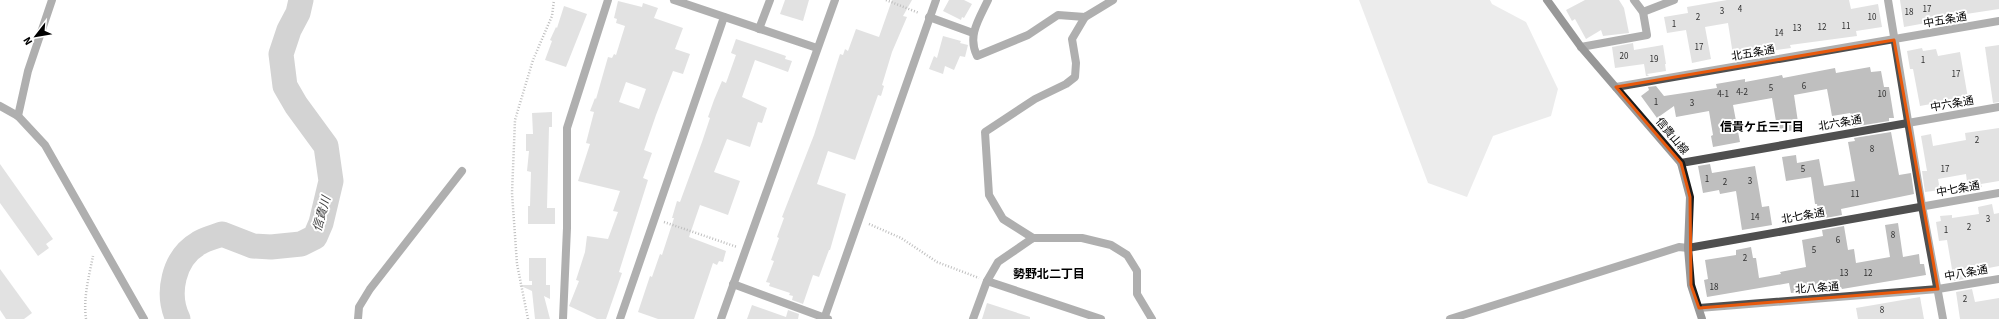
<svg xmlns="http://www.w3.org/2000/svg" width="1999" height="319" font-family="'Source Sans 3','Noto Sans JP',sans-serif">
<rect width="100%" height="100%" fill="#fff"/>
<polygon fill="#d6d6d6" points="1359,0 1490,0 1492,4 1526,22 1558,89 1551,116 1493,136 1467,197 1428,183"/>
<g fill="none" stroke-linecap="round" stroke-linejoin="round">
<path stroke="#9d9d9d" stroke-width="25" d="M178,319C166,294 173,258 199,243C205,239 214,237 222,234L253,246L271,247L301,244L315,237L321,223L331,181L326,146L296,105L285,86L281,54L289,30L298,13L301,0"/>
</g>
<g fill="#bfbfbf" fill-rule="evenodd">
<polygon points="785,0 809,0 803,21 780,14"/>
<polygon points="892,0 912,0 903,16 907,17 892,52 882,85 884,86 881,96 878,95 855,160 828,151 817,184 846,194 830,250 829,250 819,277 813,275 803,304 792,300 793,296 789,295 790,293 769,286 770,283 766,282 774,261 771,260 779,238 777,237 784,218 782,217 814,135 840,54 843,55 845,49 848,51 856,29 879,37"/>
<polygon points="949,0 964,0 972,4 964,18 962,17 961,20 943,11"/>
<polygon points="1585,0 1619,0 1624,8 1629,33 1603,36 1601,30 1586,39 1575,19 1572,21 1566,10"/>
<polygon points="1727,0 1849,0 1851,9 1878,4 1882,27 1856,31 1857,36 1790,45 1791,48 1755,53 1750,52 1733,55 1728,23 1705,27 1711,59 1692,63 1686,30 1667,33 1664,17 1688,13 1687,7"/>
<polygon points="1900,0 1999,0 1999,9 1953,16 1948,17 1948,19 1904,27"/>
<path d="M618,1L642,7L643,3L658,8L654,18L683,28L675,49L690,54L683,74L673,71L656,115L644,150L652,153L643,178L648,180L619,272L622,273L606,319H597L569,306L579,281L576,280L585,252L587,236L608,239L618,212L613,211L620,191L578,181L590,144L586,143L594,112L590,111L595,98L596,99L608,57L612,58L614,54L616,55L625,26L616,23L617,19L614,18ZM626,82L646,89L639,109L619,102Z"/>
<polygon points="564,6 587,14 566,67 545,60 552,41 550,40 556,27 557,28"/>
<polygon points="943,36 961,41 960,43 968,45 965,57 960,56 954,70 945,66 943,74 929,69 934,56 937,58"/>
<polygon points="736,39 786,56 785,59 792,61 788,72 755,60 742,97 767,108 762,123 758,122 750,147 727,139 714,172 740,181 728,215 700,205 689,237 726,251 723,262 719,261 717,265 713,263 694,319 658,319 638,312 650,276 652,277 660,254 662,255 674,218 672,218 677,201 680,202 702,142 710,118 708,117 714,100 722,81 726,83 736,55 731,53"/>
<polygon points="1633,43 1634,50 1663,45 1666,64 1665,64 1666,71 1647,74 1649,76 1646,76 1644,64 1615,68 1612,47"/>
<polygon points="1999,45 1999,102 1993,103 1985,47"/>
<polygon points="1922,48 1923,51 1936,49 1938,56 1960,52 1969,104 1954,106 1953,100 1920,106 1913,69 1910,69 1907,51"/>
<polygon points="1870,67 1871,72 1881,71 1884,87 1889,87 1894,118 1889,118 1889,121 1852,127 1850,113 1832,116 1827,89 1794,95 1799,129 1778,133 1772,98 1733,105 1740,142 1713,147 1711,136 1713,135 1709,111 1676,117 1674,106 1657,118 1641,96 1649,90 1648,87 1656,86 1664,96 1717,88 1716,84 1745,79 1745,82 1782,75 1783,78 1835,68 1836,73"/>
<polygon points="552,112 552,127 549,127 547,208 555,208 555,224 528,224 528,206 530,206 531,172 527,171 529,151 526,151 526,134 533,134 532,113"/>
<polygon points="1999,128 1999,181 1981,184 1982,187 1968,190 1966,174 1938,179 1940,190 1925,192 1922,171 1927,171 1921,136 1931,134 1933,146 1966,140 1965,133"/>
<polygon points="1891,132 1899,175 1911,173 1914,194 1841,209 1842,215 1820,219 1817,204 1815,204 1811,177 1786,181 1782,157 1796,155 1797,163 1819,159 1824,186 1855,181 1848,142 1855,141 1854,138"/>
<polygon points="0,164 53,239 46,244 49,248 38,256 0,203"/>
<polygon points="1710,164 1712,173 1755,166 1762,207 1769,206 1772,225 1742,230 1736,191 1720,194 1719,190 1703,193 1698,166"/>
<polygon points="1992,204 1994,214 1999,213 1999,266 1973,271 1973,274 1970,275 1970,278 1954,281 1947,240 1939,241 1936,222 1941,221 1940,216 1952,215 1952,218 1979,214 1978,207"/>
<polygon points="1898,223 1903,257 1919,254 1920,264 1924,264 1926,275 1842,289 1841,287 1791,293 1789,283 1707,297 1704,280 1708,279 1705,260 1736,255 1736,250 1751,247 1753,258 1756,258 1759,278 1781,274 1780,272 1806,267 1802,240 1823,236 1822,230 1844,226 1848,250 1854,249 1856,263 1890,257 1885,225"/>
<polygon points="529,258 546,258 546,285 550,285 550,299 544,296 550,319 535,319 532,291 519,285 532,285 532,281 529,281"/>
<polygon points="0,269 32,313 24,319 6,319 0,310"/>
<polygon points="1972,289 1975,302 1999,298 1999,319 1960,319 1956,292"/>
<polygon points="1920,297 1924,319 1858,319 1856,308"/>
<polygon points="987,303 1030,317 1030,319 982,319"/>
<polygon points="752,305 786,317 788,310 799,314 798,319 747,319"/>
</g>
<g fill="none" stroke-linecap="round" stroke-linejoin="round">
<g stroke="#717171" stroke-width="2.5" stroke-dasharray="1 2" stroke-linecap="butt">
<polyline points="886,0 919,13"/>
<polyline points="664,222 737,247"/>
<polyline points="869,224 901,238 937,262 979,278"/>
<path d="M86,319C83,298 89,276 93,256"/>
<polyline points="528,319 517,264 512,193 515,120 533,60 552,16 554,0"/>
</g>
<g stroke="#4f4f4f" stroke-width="8">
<polyline points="674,0 817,48"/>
<path d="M988,0C979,19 967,36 977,56L1028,35L1058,15L1085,17L1113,0"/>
<polyline points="1888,0 1922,206 1943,319"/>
<polyline points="1643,12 1674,0"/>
<polyline points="929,17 973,33"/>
<polyline points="759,29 770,0"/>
<polyline points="1581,47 1647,35 1643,12 1634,0"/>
<polyline points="1616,87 1999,21"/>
<polyline points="18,116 28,71 52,0"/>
<polyline points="1681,163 1999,107"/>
<polyline points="1033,238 1003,219 989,195 985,132 1035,99 1066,84 1075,77 1076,63 1072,39 1085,17"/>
<polyline points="987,281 1101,319"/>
<polyline points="733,284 828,319"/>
<polyline points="1699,308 1938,289 1999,279"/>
<polyline points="358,319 359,307 370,289 462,171"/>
<polyline points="563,319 567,228 567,128 608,0"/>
<polyline points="620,319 724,17"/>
<polyline points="824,319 936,0"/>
<polyline points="973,319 987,281 998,262 1033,238 1082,238 1111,245 1127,255 1137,271 1137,294 1152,319"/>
<polyline points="1450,319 1679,247 1688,248 1999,193"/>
</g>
<g stroke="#4f4f4f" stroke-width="8">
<polyline points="0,106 18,116 45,145 144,319"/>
<polyline points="721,319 835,0"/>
</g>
<polyline stroke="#1c1c1c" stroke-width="8" points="1547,0 1581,47 1681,163 1690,197 1688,248 1691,285 1702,319"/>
</g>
<path d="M0 0H1999V319H0ZM1894,40L1938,289L1699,308L1691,285L1690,197L1681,163L1616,87Z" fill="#fff" fill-opacity=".55" fill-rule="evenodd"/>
<path fill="none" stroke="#e8590c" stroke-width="3" stroke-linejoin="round" d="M1894,40L1938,289L1699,308L1691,285L1690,197L1681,163L1616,87Z"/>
<g text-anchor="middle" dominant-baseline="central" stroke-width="4" stroke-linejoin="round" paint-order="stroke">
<g font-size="9" fill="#303030">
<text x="1740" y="9">4</text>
<text x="1927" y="9">17</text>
<text x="1722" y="11">3</text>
<text x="1909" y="12">18</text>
<text x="1698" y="17">2</text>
<text x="1872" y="17">10</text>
<text x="1674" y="24">1</text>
<text x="1846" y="26">11</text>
<text x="1822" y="27">12</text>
<text x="1797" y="28">13</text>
<text x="1779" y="33">14</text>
<text x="1699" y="47">17</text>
<text x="1624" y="56">20</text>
<text x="1654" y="59">19</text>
<text x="1923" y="60">1</text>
<text x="1956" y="74">17</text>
<text x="1804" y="86">6</text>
<text x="1771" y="88">5</text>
<text x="1742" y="92">4-2</text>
<text x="1723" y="94">4-1</text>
<text x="1882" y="94">10</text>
<text x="1656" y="102">1</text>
<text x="1692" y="103">3</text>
<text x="1977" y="140">2</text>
<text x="1872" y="149">8</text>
<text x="1803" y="169">5</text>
<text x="1945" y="169">17</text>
<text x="1707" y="179">1</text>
<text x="1750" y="181">3</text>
<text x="1725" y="182">2</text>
<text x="1855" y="194">11</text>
<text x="1755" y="217">14</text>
<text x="1988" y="219">3</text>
<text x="1969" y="227">2</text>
<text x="1946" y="230">1</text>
<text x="1893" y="235">8</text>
<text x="1838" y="240">6</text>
<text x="1814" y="250">5</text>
<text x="1745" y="258">2</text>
<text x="1844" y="273">13</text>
<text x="1868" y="273">12</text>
<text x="1714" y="287">18</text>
<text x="1965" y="299">2</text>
<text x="1882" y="310">8</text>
</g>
<g font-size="11" fill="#000" stroke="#fff">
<text transform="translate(1945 20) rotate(-10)">中五条通</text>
<text transform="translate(1753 53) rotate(-10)">北五条通</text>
<text transform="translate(1952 104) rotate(-10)">中六条通</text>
<text transform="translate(1840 123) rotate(-10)">北六条通</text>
<text transform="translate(1672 136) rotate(50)">信貴山線</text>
<text transform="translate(1958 189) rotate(-10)">中七条通</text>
<text transform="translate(1803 216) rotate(-10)">北七条通</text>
<text transform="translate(1966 273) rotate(-10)">中八条通</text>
<text transform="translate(1817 288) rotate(-4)">北八条通</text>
</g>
<g font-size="12" font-weight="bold" fill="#000" stroke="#fff">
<text x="1762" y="127">信貴ケ丘三丁目</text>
<text x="1049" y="274">勢野北二丁目</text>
</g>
<g font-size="12" font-style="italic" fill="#3e3e3e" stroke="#fff">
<text transform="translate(322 214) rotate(-74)">信貴川</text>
</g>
</g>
<g transform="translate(36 36) rotate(239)" stroke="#ffffff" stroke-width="3" paint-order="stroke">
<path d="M0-3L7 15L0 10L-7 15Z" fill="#000000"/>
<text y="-6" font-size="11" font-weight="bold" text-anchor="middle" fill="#000000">N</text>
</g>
</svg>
